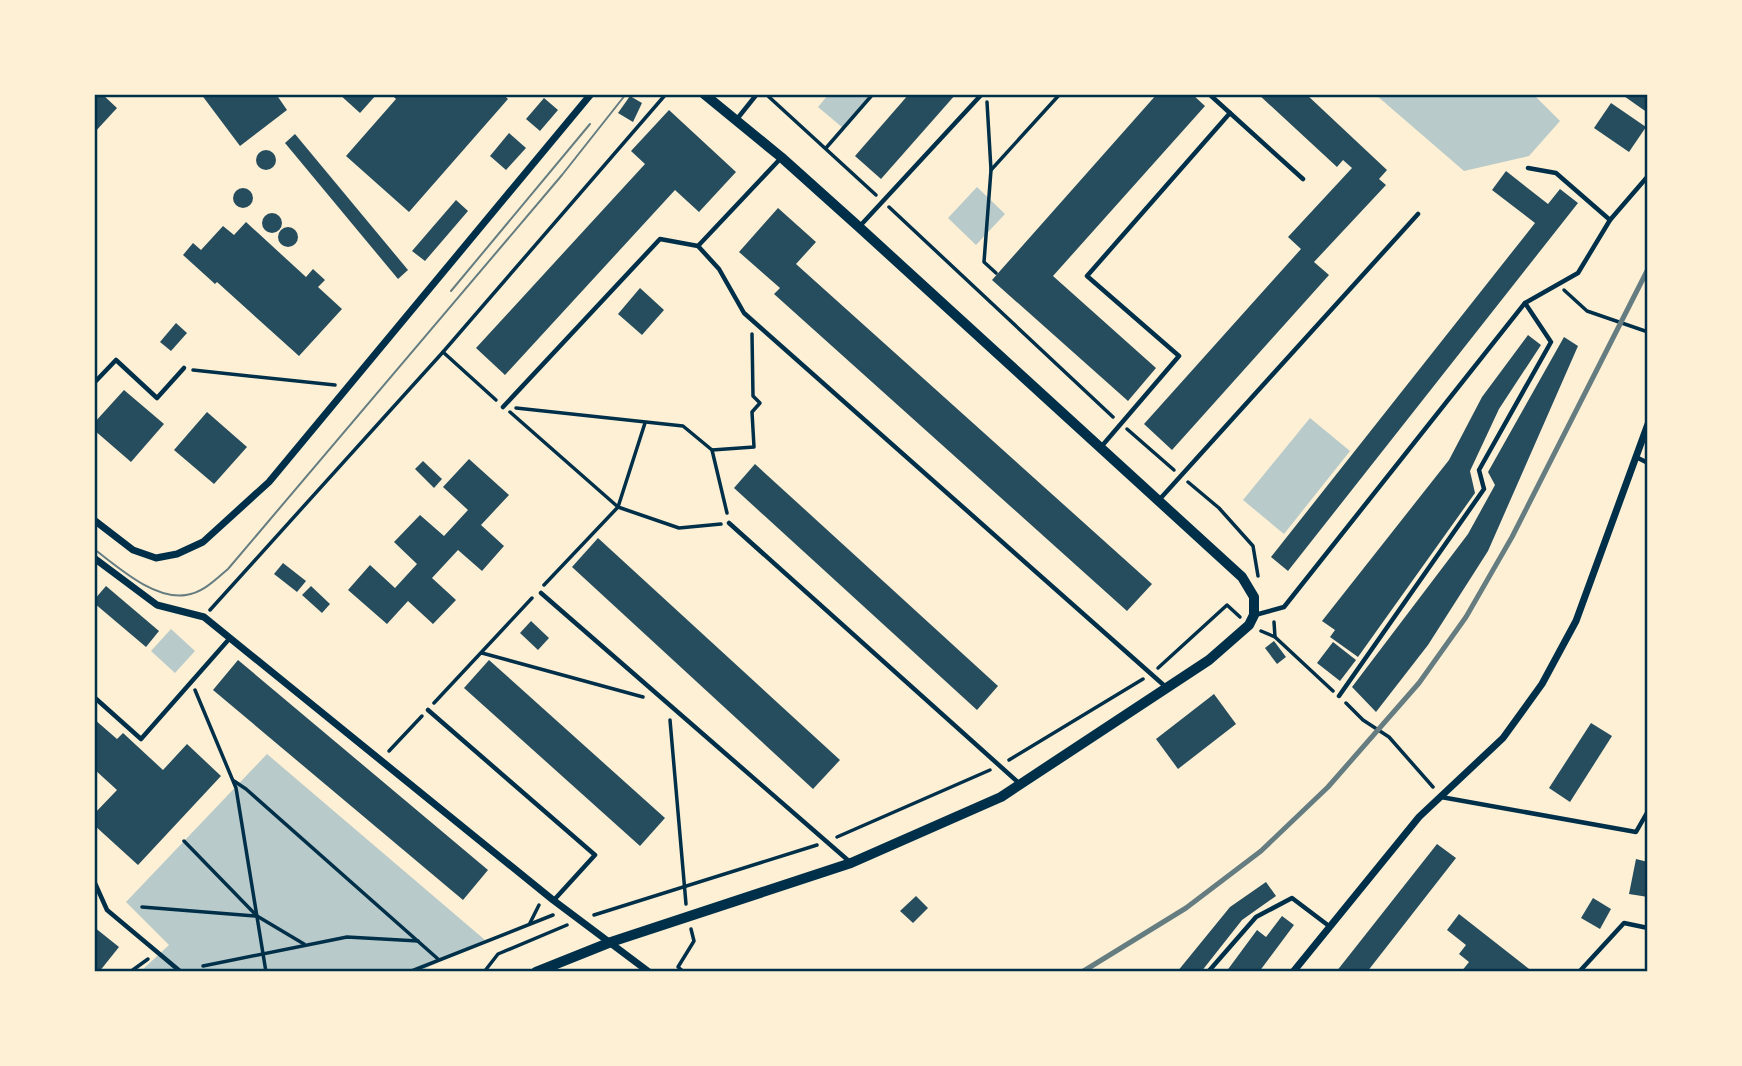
<svg xmlns="http://www.w3.org/2000/svg" width="1742" height="1066" font-family="Rubik,sans-serif">
<rect width="100%" height="100%" fill="#fdf0d5"/>
<g fill="#b9caca">
<polygon points="828,95 872,95 843,128 818,107"/>
<polygon points="1376,95 1534,95 1560,121 1529,156 1464,171"/>
<polygon points="977,187 1005,214 976,245 948,218"/>
<polygon points="1310,418 1350,451 1284,534 1243,500"/>
<polygon points="171,629 195,651 175,673 151,651"/>
<polygon points="267,754 485,940 420,971 141,971 169,945 126,902"/>
</g>
<g fill="#264d5e">
<polygon points="94,94 102,94 117,108 94,133"/>
<polygon points="201,94 276,94 287,110 240,146"/>
<polygon points="339,94 377,94 360,113"/>
<polygon points="391,94 503,94 508,99 409,212 346,156 396,99"/>
<polygon points="909,94 956,94 881,179 855,156"/>
<polygon points="1157,94 1192,94 1205,106 1053,276 1156,368 1128,401 992,280"/>
<polygon points="1258,94 1306,94 1387,170 1379,179 1386,185 1314,262 1329,275 1172,450 1144,424 1301,249 1288,237 1352,168 1343,160 1337,167"/>
<polygon points="1621,94 1648,94 1648,113"/>
<polygon points="630,96 642,103 633,122 618,113"/>
<polygon points="544,98 558,110 540,131 526,119"/>
<polygon points="1611,103 1646,127 1629,152 1594,128"/>
<polygon points="669,110 736,172 699,212 675,190 505,375 476,348 645,164 631,151"/>
<polygon points="509,133 526,148 506,170 490,156"/>
<polygon points="295,134 408,270 398,279 285,143"/>
<circle cx="266" cy="160" r="10"/>
<polygon points="1506,171 1548,204 1560,189 1578,203 1288,571 1271,557 1535,223 1492,190"/>
<circle cx="243" cy="198" r="10"/>
<polygon points="456,200 468,211 425,261 412,251"/>
<polygon points="778,208 816,242 796,264 1152,584 1127,611 774,294 780,288 739,252"/>
<circle cx="272" cy="223" r="10"/>
<polygon points="246,222 306,277 313,269 325,280 318,287 342,309 299,356 217,282 215,284 183,255 193,243 201,250 223,226 234,235"/>
<circle cx="288" cy="237" r="10"/>
<polygon points="640,288 664,310 642,335 618,314"/>
<polygon points="176,323 187,333 171,351 160,342"/>
<polygon points="1528,335 1541,345 1499,409 1470,471 1475,493 1358,657 1330,637 1335,630 1322,621 1449,460 1482,397"/>
<polygon points="1564,337 1578,346 1488,551 1428,645 1376,712 1352,687 1468,534 1495,485 1488,472"/>
<polygon points="124,390 164,424 131,462 94,430 94,423"/>
<polygon points="207,412 247,447 214,484 174,450"/>
<polygon points="469,459 509,495 481,525 504,546 482,571 458,550 432,578 456,600 433,624 408,601 387,624 348,590 370,565 395,588 417,564 394,542 420,515 444,536 468,510 443,487"/>
<polygon points="423,461 442,479 434,488 415,469"/>
<polygon points="755,464 998,686 977,710 734,488"/>
<polygon points="598,538 840,760 813,789 572,567"/>
<polygon points="283,563 306,581 297,592 274,574"/>
<polygon points="106,586 159,631 146,647 94,603 94,600"/>
<polygon points="311,586 330,604 322,613 302,595"/>
<polygon points="531,621 549,638 538,650 520,633"/>
<polygon points="1274,641 1286,657 1277,664 1265,648"/>
<polygon points="1333,642 1356,660 1340,681 1317,663"/>
<polygon points="238,660 488,870 463,900 213,690"/>
<polygon points="489,660 665,818 640,846 464,688"/>
<polygon points="1214,694 1236,724 1178,769 1156,739"/>
<polygon points="94,719 117,739 123,733 163,770 187,744 221,776 138,865 94,825 94,814 117,790 94,769"/>
<polygon points="1591,723 1612,736 1570,802 1549,788"/>
<polygon points="1437,844 1456,858 1367,972 1336,972"/>
<polygon points="1636,859 1648,862 1648,897 1629,894"/>
<polygon points="1266,882 1276,896 1242,920 1201,972 1177,972 1230,907"/>
<polygon points="916,896 928,908 913,923 900,911"/>
<polygon points="1593,898 1611,909 1600,929 1581,918"/>
<polygon points="1459,914 1533,972 1461,972 1469,962 1459,954 1466,945 1447,930"/>
<polygon points="1282,916 1294,925 1259,972 1226,972 1257,930 1266,937"/>
<polygon points="94,927 119,947 99,972 94,972"/>
</g>
<g fill="none" stroke-linecap="round" stroke-linejoin="round">
<g stroke="#003049" stroke-width="3.5">
<polyline points="768,96 876,195"/>
<polyline points="987,102 991,170"/>
<polyline points="826,148 873,94"/>
<polyline points="889,207 1113,417"/>
<polyline points="996,273 984,262 991,170 1060,94"/>
<polyline points="1564,290 1587,311 1648,332"/>
<polyline points="443,352 496,400"/>
<polyline points="193,370 335,385"/>
<polyline points="516,408 683,426 712,450 754,447 752,412 760,403 753,396 752,334"/>
<polyline points="510,412 618,507 544,585"/>
<polyline points="645,423 618,507 679,528 721,524"/>
<polyline points="1127,429 1174,470"/>
<polyline points="712,450 727,513"/>
<polyline points="1188,482 1219,508 1253,546 1258,576"/>
<polyline points="210,610 443,352 666,94"/>
<polyline points="1274,622 1275,637"/>
<polyline points="1261,631 1275,637 1333,691"/>
<polyline points="482,653 643,697"/>
<polyline points="1158,668 1227,605 1240,617"/>
<polyline points="195,690 236,788 266,972"/>
<polyline points="434,703 532,598"/>
<polyline points="1346,703 1363,720 1389,737 1433,787"/>
<polyline points="670,720 686,904"/>
<polyline points="389,751 422,716"/>
<polyline points="1009,760 1143,679"/>
<polyline points="234,781 246,789 438,959"/>
<polyline points="837,837 990,770"/>
<polyline points="184,841 257,916 304,944"/>
<polyline points="142,907 255,916"/>
<polyline points="594,915 817,845"/>
<polyline points="530,923 539,905"/>
<polyline points="203,966 347,937 418,941"/>
<polyline points="130,972 148,959"/>
<polyline points="409,972 553,915"/>
<polyline points="484,972 498,954 567,925"/>
<polyline points="684,972 678,967 694,941 691,929"/>
</g>
<g stroke="#003049" stroke-width="4.5">
<polyline points="1209,94 1230,113"/>
<polyline points="737,119 757,94"/>
<polyline points="781,158 698,246 719,269 744,313 1167,688"/>
<polyline points="1610,220 1648,176"/>
<polyline points="859,227 982,94"/>
<polyline points="94,383 116,360 157,398 184,368"/>
<polyline points="503,407 660,239 698,246"/>
<polyline points="1101,447 1179,356 1087,276 1230,113 1303,179"/>
<polyline points="1636,457 1648,463"/>
<polyline points="1159,500 1418,214"/>
<polyline points="729,523 1020,784"/>
<polyline points="541,593 850,862"/>
<polyline points="1255,615 1284,607 1525,303 1578,273 1610,220 1556,173 1528,168"/>
<polyline points="1339,696 1484,489 1479,470 1551,342 1525,303"/>
<polyline points="94,697 141,739 230,638"/>
<polyline points="428,710 595,855 554,900"/>
<polyline points="1441,797 1636,832 1648,811"/>
<polyline points="94,881 107,910 181,972"/>
<polyline points="1208,972 1256,917 1292,898 1329,926"/>
<polyline points="1579,972 1624,923 1648,928"/>
</g>
<g stroke="#003049" stroke-width="7">
<polyline points="94,520 133,550 156,558 177,554 203,542 269,482 591,94"/>
<polyline points="94,558 157,605 204,617 553,900 649,972"/>
<polyline points="1293,972 1419,817 1503,738 1542,684 1576,621 1648,424"/>
</g>
<polyline stroke="#003049" stroke-width="10" points="536,972 611,942 851,863 1001,797 1209,660 1249,625 1254,615 1254,597 1242,577 859,227 781,157 704,94"/>
<g stroke="#657d81" stroke-width="2">
<polyline points="451,291 590,124"/>
<path d="M94,549C118,567 154,600 186,595C203,593 216,579 228,569L562,175L626,94"/>
</g>
<polyline stroke="#657d81" stroke-width="5" points="1082,972 1186,908 1261,851 1328,787 1419,683 1466,617 1512,537 1648,269"/>
</g>
<rect width="1742" height="1066" fill="none" stroke="#fdf0d5" stroke-width="192"/>
<rect x="96" y="96" width="1550" height="874" fill="none" stroke="#003049" stroke-width="2.5"/>
</svg>
